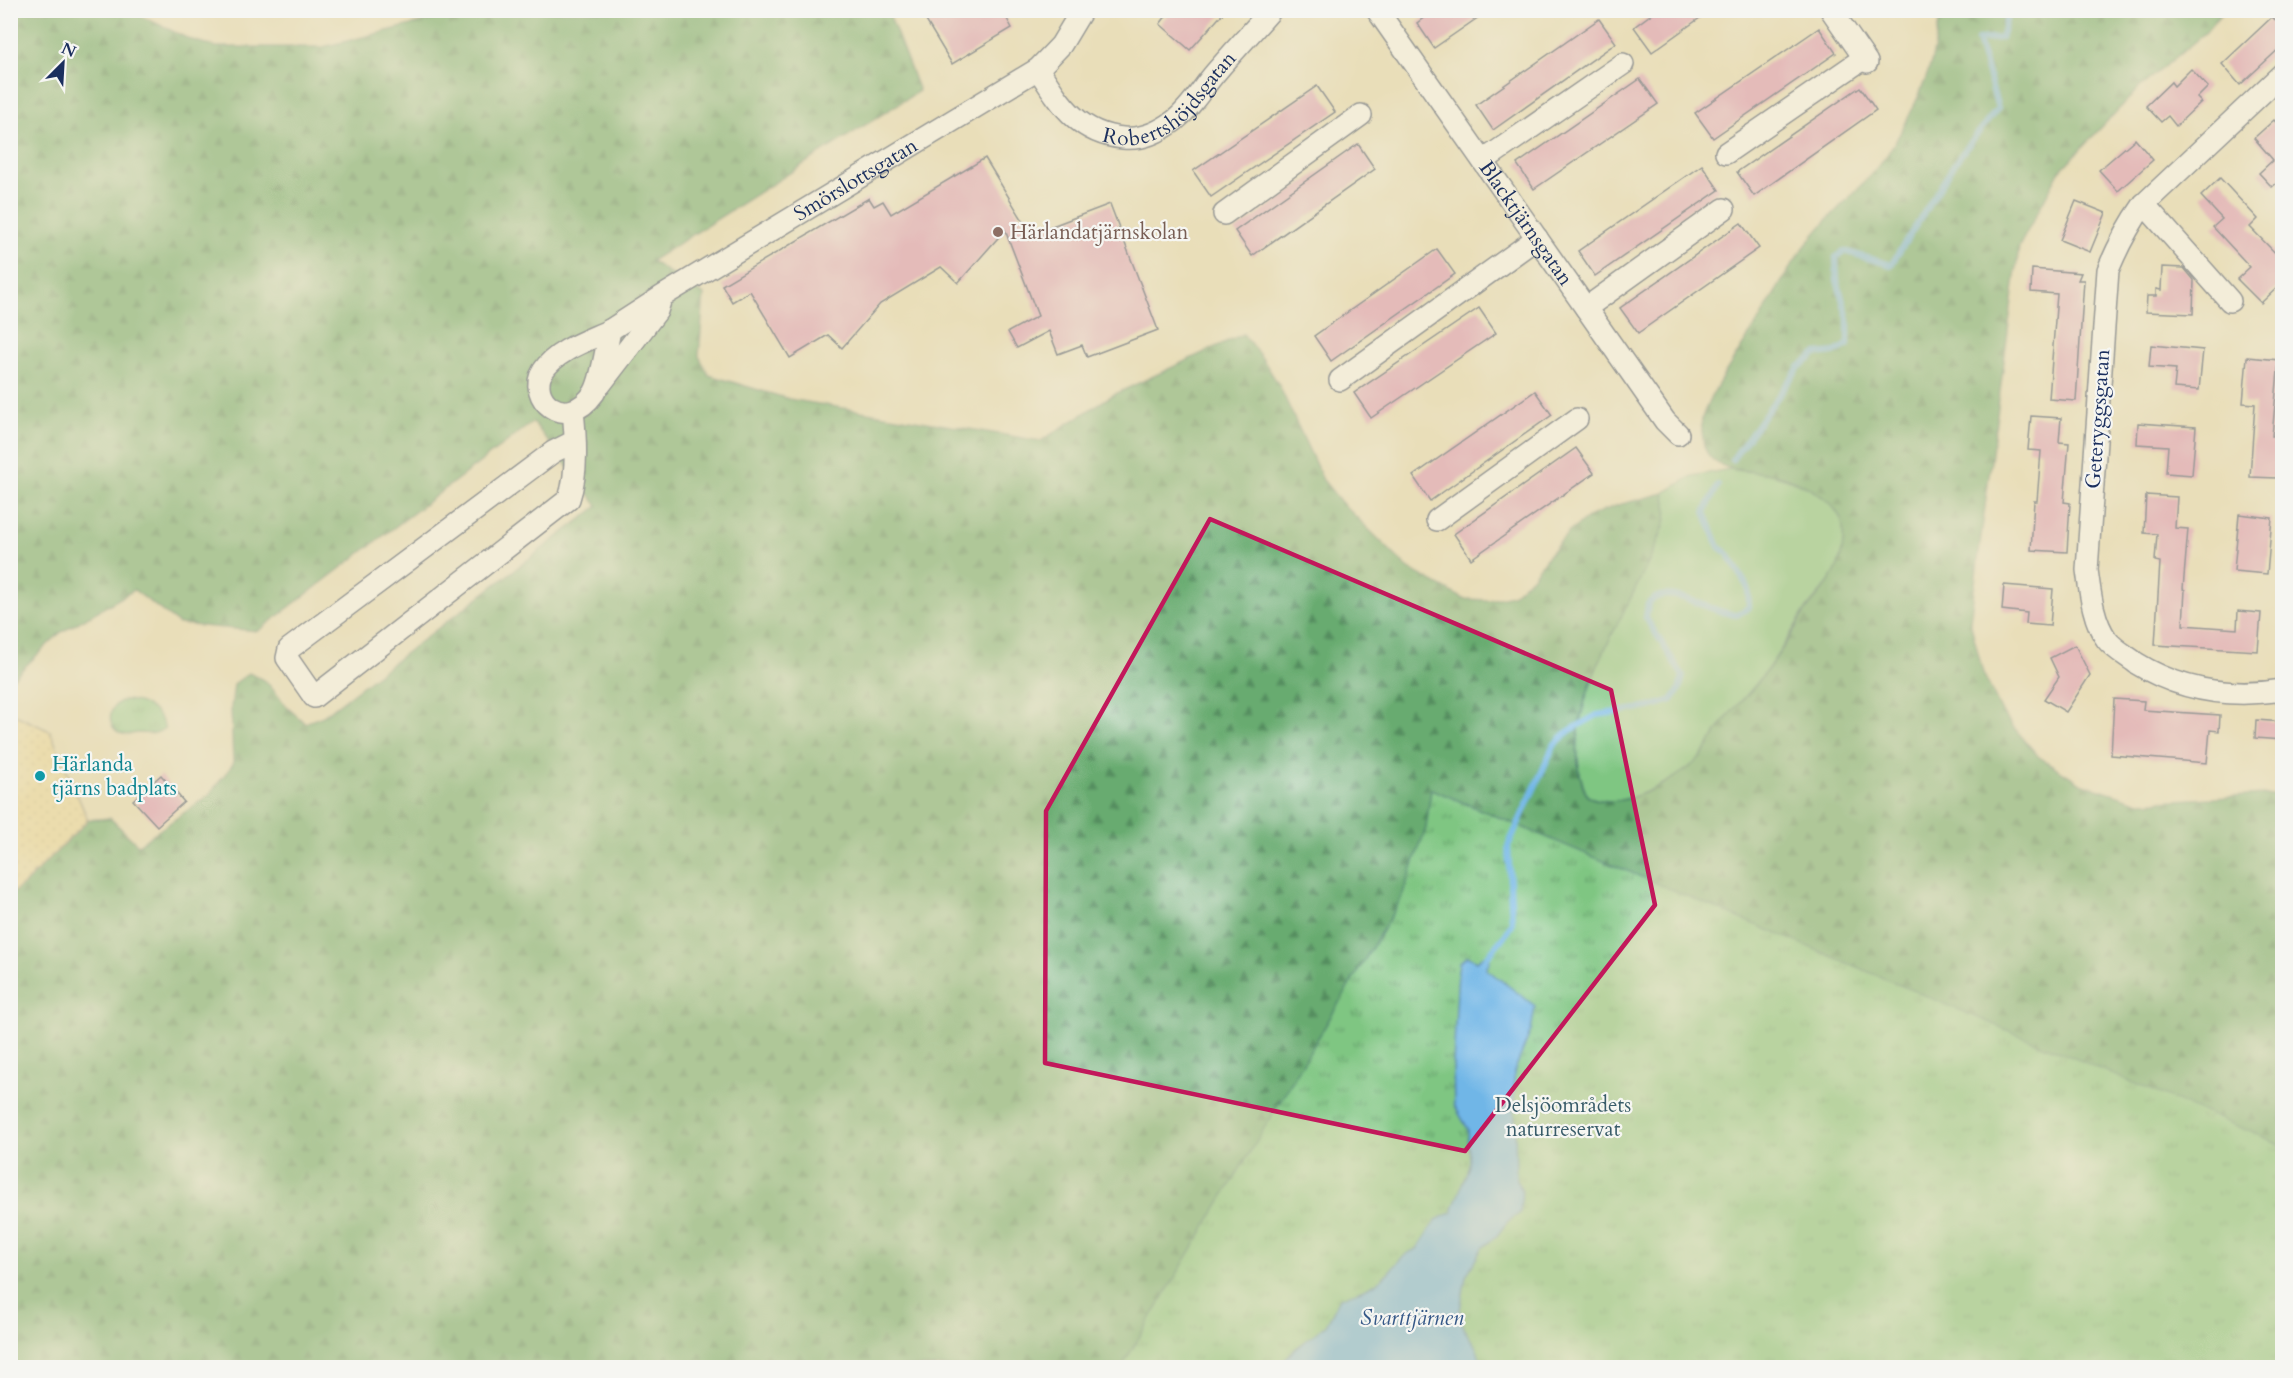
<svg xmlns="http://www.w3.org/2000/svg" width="2293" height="1378" font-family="Cardo,serif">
<defs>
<pattern id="forest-firs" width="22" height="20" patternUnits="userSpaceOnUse" patternTransform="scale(1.5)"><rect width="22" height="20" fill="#67ab70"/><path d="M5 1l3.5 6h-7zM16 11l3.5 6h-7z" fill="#548c5f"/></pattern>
<pattern id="sand-dots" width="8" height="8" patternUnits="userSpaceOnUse" patternTransform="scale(1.5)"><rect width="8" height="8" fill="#eeda9e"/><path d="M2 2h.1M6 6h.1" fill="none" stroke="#ccbb8a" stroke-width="1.8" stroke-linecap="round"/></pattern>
<pattern id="park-tufts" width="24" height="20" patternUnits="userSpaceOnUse" patternTransform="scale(1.5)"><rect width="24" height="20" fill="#7fc682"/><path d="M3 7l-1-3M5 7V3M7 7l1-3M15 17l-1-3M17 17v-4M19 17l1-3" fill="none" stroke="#67a16e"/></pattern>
</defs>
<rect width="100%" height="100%" fill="#f6f6f2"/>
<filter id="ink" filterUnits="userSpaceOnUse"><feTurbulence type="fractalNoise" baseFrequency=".0167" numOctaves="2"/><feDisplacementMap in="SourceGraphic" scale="12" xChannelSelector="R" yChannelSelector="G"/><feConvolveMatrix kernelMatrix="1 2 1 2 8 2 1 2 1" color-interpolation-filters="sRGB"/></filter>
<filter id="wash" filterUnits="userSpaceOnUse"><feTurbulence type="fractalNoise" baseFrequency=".008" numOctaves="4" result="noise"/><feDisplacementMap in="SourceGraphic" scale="24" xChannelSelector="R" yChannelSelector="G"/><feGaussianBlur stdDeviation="1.35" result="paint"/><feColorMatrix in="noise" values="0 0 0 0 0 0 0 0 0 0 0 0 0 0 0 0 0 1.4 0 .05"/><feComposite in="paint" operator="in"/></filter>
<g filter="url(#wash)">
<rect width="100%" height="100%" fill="#e9deb9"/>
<path fill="#7fc682" stroke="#4d7a70" stroke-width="1.5" d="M1730,469C1744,472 1761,471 1775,475C1798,481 1831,496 1841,519C1846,531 1843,552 1839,564C1832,583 1815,596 1804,612C1789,636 1775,662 1756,684C1745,698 1731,711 1721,726C1712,739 1707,752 1695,763C1675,780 1625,806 1599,802C1595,801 1590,798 1587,796C1552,719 1620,626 1651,557C1660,535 1672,518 1664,493L1692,476Z"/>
<path fill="url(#forest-firs)" stroke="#416d67" stroke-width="1.5" d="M19,11H131L189,39L216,47H323L467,11H888L919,91L651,261L704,295L699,356L709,375L789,399L1041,441L1111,396L1243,334L1262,358L1279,385L1323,480L1341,502L1409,569L1464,599L1489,600L1512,595L1532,577L1550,553L1569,532L1590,516L1618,505L1664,493C1671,515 1663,529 1654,549C1625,621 1551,716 1587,796C1619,811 1660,788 1687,769C1706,755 1708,745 1720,727C1731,710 1747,697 1759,681C1770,666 1783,649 1793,632C1798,625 1801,616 1807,609C1818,595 1832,582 1838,565C1843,552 1846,529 1840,517C1828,495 1797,479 1773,474C1748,469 1706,475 1703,439C1702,433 1701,424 1702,418C1710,392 1739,352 1754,328C1773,299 1787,268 1809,241C1830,214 1857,192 1879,165C1896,146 1921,94 1929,69C1935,51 1937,30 1941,11H2223L2206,32L2138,89L2059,172L2019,247L1970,621L1983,673L2004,716L2039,757L2081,783L2140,802L2282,794V1367H11V894L23,885L88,820L110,818L138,845L209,795L233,764L231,708L234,684L249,673L266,681L288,708L305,723L323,716L598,506L533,422L258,631L179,624L134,590L60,633L11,680L10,30Z"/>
<polygon fill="url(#sand-dots)" stroke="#84847e" stroke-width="1.5" points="11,713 50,731 88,820 23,885 11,894"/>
<g fill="url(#park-tufts)" stroke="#4d7a70" stroke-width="1.5">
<path d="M125,700C144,701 159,710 165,728C154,736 149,733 137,733C133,733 129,736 123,734C105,729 107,704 125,700Z"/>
<polygon points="1431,789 2282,1145 2282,1367 1121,1368 1401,899 1426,828"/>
</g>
<path fill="#70b6e7" stroke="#4672a2" stroke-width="1.5" d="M1467,956L1477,961L1483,956L1490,960L1486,969L1535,1006L1531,1030L1514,1072L1516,1180L1522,1190L1520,1213L1507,1222L1496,1237L1482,1248L1466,1276L1460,1310L1463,1328L1476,1347L1483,1367H1277L1295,1349L1326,1325L1340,1298C1351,1293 1365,1290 1376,1283C1391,1274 1398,1255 1417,1249L1436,1220L1452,1212L1469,1166L1468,1129L1454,1105L1453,1066L1458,971L1459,963Z"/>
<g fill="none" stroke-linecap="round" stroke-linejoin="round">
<g stroke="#70b6e7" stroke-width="6">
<polyline points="1732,460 1799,367 1816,354 1835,352 1848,345 1848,319 1837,280 1836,257 1844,251 1891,265 1959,157 1998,108 1978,40 2001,38 2009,10"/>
<path d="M1486,958L1506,934L1512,922L1508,846L1554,745L1569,731L1597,715L1650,707L1672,700L1679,690L1683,676L1646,618L1648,604C1651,601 1656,597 1660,596C1683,591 1713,613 1737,615L1749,607L1748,588L1728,554L1719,547L1705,512L1718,485"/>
</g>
</g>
<g id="blocks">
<g fill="#de90b9">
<polygon points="939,10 1002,10 1012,28 952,64 925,19"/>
<polygon points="1171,10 1226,10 1190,50 1160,24"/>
<polygon points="1434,10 1489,10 1434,48 1417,23"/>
<polygon points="1657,10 1711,10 1652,52 1634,27"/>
<polygon points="2272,17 2283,27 2283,45 2240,85 2222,64"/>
<polygon points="1599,19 1616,43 1493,130 1476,105"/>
<polygon points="1819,28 1836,53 1713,138 1695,113"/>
<polygon points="2191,69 2208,87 2197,98 2201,102 2176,126 2168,116 2161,122 2146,106 2171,82 2174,86"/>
<polygon points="1640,79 1658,104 1534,189 1517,164"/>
<polygon points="1317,86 1335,112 1211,197 1193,171"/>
<polygon points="1860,87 1876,110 1754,196 1737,172"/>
<polygon points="2274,120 2283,130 2283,178 2272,187 2259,173 2273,160 2254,138"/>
<polygon points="2135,139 2153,160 2118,191 2099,170"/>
<polygon points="1358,144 1375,169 1252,256 1235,231"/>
<polygon points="985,158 1031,234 1110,204 1158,330 1087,357 1082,345 1058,354 1049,331 1017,348 1008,332 1038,316 1005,230 958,283 941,267 880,304 842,348 828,335 790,358 750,291 732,302 722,285 869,198 874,206 883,201 891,214"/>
<polygon points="1702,165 1719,190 1595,276 1578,251"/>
<polygon points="2220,178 2258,219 2250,227 2283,261 2283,282 2261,303 2237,279 2250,267 2213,227 2222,219 2201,196"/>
<polygon points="2076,201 2106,213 2090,252 2060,240"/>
<polygon points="1741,223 1759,248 1638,333 1620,308"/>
<polygon points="1437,249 1455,274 1331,361 1314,336"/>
<polygon points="2162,267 2184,268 2194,280 2193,314 2146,312 2147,296 2156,296 2156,289 2161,290"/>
<polygon points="2032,269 2081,273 2078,280 2084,280 2076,401 2049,399 2057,294 2031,292"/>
<polygon points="1479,308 1496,333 1371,418 1354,393"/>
<polygon points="2151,345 2203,350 2199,390 2174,388 2176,369 2149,367"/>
<polygon points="2247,357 2279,360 2272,436 2280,436 2277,478 2250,477 2255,404 2243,403"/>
<polygon points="1535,391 1552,415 1430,501 1413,476"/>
<polygon points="2031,416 2061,418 2059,442 2069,443 2064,502 2070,503 2067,552 2031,550 2034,501 2037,501 2041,451 2028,450"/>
<polygon points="2138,423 2196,427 2192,475 2166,473 2168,446 2137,444"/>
<polygon points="1576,448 1594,473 1471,559 1454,534"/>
<polygon points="2146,495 2177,497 2175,528 2188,529 2183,589 2185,590 2183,625 2237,629 2238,611 2261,613 2258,651 2155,645 2160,562 2155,561 2157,534 2144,533"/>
<polygon points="2239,514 2272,518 2267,574 2234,571"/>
<polygon points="2004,585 2053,589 2050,626 2026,624 2027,613 2002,610"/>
<polygon points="2075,645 2090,675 2066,712 2044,699 2059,677 2050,658"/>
<polygon points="2114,699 2144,701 2143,710 2220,715 2219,731 2210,730 2207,763 2111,755"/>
<polygon points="2256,720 2283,722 2283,740 2255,738"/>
<polygon points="161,775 184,802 157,826 133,800"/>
</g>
</g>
</g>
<g filter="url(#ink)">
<use href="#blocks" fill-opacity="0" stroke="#3a496c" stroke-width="1.5"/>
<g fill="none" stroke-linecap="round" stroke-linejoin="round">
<g stroke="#3a496c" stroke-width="24">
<g id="minor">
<path id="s1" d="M1377,10L1665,421L1678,434"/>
<polyline points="1831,10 1867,62"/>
<path id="s2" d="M1038,69C1060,103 1078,134 1123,138C1141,140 1159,132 1174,121C1191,108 1202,88 1216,72C1234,51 1253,31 1271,10"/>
<path d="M2282,74L2144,204C2129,225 2118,246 2108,270L2087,570C2090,592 2093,621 2107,640C2114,649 2127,656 2136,663C2181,691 2231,698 2282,690"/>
<polyline points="1726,153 1864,58"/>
<polyline points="1483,161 1623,64"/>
<polyline points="2144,204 2230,301"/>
<polyline points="1224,214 1361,115"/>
<polyline points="1586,308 1724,209"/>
<path id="s3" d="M610,330L661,297L1038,69L1061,45L1082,10"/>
<path d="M610,330C607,345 601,382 594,393C565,434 526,397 543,371C557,350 589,340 610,330Z"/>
<polyline points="1340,380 1537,238"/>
<polyline points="600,385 657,311 661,298"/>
<path d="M573,411C576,439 578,472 569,499L314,697L287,658L289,649L553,452L575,441"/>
<polyline points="1437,520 1577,419"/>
</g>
</g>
<use href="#minor" stroke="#fff" stroke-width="21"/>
</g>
</g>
<path d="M0 0H2293V1378H0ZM1210,519L1611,690L1655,905L1465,1151L1045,1063L1046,811Z" fill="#e9deb9" fill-opacity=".55" fill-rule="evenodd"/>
<path fill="none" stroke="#c2185b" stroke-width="4.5" stroke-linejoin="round" d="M1210,519L1611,690L1655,905L1465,1151L1045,1063L1046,811Z"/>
<circle fill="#8d6e63" stroke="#f6f6f2" stroke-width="2" cx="998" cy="232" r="6"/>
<circle fill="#0f9aa8" stroke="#f6f6f2" stroke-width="2" cx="40" cy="776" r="6"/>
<g text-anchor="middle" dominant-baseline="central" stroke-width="4.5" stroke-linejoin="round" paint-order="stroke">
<g font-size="21" fill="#1b2f5e" stroke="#f6f6f2">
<text stroke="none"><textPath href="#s2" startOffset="176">Robertshöjdsgatan</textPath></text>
<text stroke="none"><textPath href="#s3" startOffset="288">Smörslottsgatan</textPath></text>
<text stroke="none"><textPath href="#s1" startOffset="260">Blacktjärnsgatan</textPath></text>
<text transform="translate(2098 419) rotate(-86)">Geteryggsgatan</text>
</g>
<g font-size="21" fill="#785e54" stroke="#f6f6f2" text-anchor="start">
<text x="1010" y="232">Härlandatjärnskolan</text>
</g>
<g font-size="21" fill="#0d838f" stroke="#f6f6f2" text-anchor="start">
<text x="52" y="764">Härlanda<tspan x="52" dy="24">tjärns badplats</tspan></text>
</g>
<g font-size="21" fill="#395c69" stroke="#f6f6f2">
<text x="1563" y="1105">Delsjöområdets<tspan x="1563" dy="24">naturreservat</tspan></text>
</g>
<g font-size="22" font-style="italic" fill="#355887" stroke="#f6f6f2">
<text x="1412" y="1318">Svarttjärnen</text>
</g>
</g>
<rect width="2293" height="1378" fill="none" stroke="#f6f6f2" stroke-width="36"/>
<g transform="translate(63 63) rotate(24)" stroke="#f6f6f2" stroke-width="4.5" paint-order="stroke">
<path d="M0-4.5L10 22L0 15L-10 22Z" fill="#1b2f5e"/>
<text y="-9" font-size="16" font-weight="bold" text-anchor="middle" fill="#1b2f5e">N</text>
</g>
</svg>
